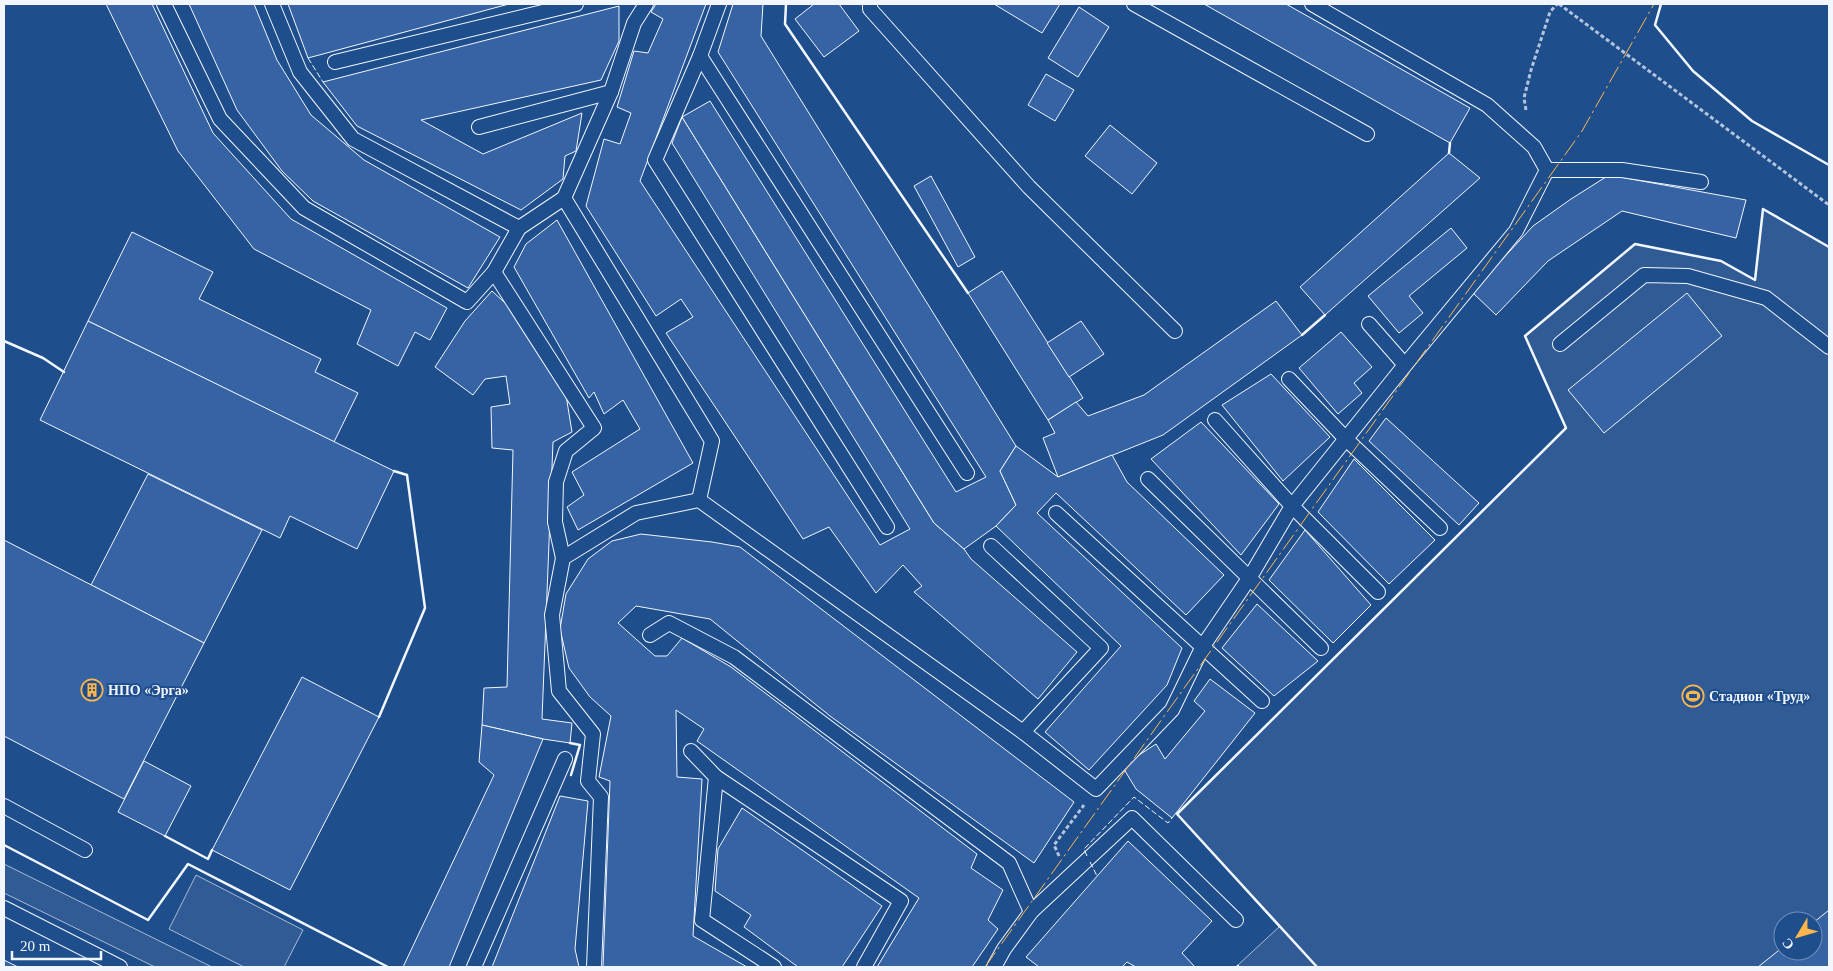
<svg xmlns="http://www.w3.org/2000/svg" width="1833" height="971" font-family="'Times New Roman',serif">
<rect width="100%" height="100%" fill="#1f4e8c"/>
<g fill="#305b95" stroke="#a8bbd7" fill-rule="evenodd">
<path d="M1763,209L1829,247V967H1240L1238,965L1279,927L1177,814L1566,428L1525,336L1635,244L1721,261L1755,280ZM1783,921H1813V951H1783Z"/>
<polygon points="4,864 212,967 155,967 4,893"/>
<polygon points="196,875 303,930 284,967 244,967 169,929"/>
</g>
<g fill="#3563a3" stroke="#f2f6ff">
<polygon points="106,4 152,4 213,133 291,219 447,308 430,340 415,332 398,366 357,344 371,310 254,249 178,151"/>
<polygon points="189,4 254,4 277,60 311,115 364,160 500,237 468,288 313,201 282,171 237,110"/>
<polygon points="288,4 509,4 308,58"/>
<polygon points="656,4 706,4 640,181 880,545 910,529 672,143 682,117 934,523 964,549 971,559 1077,652 1038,699 914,592 922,586 903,565 876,593 829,527 803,539 666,333 693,317 681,299 656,316 586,206 604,139 620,144 631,113 617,107 634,51 648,53 663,19 651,12"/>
<polygon points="733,4 763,4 761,36 1016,446 1000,471 1016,505 996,526 964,549 934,523 682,117 710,101 956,492 986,477 718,52"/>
<polygon points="814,4 839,4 859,31 824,57 795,19"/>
<polygon points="994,4 1060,4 1042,33"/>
<polygon points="1204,4 1286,4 1470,108 1450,143"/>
<polygon points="619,6 619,41 601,80 421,120 483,154 582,113 576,151 565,156 563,179 521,210 357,126 323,82"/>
<polygon points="1079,7 1109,27 1078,77 1048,58"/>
<polygon points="1046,74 1074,90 1055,121 1028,105"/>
<polygon points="1110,125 1157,163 1132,194 1085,156"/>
<polygon points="1449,153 1480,178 1325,315 1300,287"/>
<polygon points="1609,175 1746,200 1736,238 1622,211 1548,261 1496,315 1472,292 1533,226 1571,199"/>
<polygon points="931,176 975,257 958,267 914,186"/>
<polygon points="557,220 693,463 578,530 567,507 584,495 572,472 640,429 623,400 604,414 594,392 589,398 514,267 526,244"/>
<polygon points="1451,228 1467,248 1409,296 1423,313 1399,333 1368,296"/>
<polygon points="132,232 213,272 199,299 321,359 315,372 358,393 334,442 88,321"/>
<polygon points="1002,271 1083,398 1048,420 968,293"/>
<polygon points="492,291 516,313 565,389 572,432 553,442 542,719 572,723 570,743 543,739 482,725 484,688 507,687 513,450 492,448 491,407 510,404 506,376 485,379 473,395 435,367 465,321"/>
<polygon points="1687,293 1722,336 1604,433 1568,390"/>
<polygon points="1276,301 1302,335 1163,435 1058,477 1043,438 1055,433 1048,420 1076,402 1088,416 1144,395"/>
<polygon points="88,321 394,471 357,549 290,516 280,538 40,420"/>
<polygon points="1081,321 1104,354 1069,377 1047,343"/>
<polygon points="1341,332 1372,367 1354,383 1362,393 1338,414 1299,368"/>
<polygon points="1271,374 1330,437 1283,481 1222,405"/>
<polygon points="1386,418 1479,503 1459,525 1369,441"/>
<polygon points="1201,422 1279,504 1241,555 1151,459"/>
<polygon points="1016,446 1058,477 1112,455 1127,482 1224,575 1186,615 1056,493 1037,513 1182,648 1167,685 1089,770 1045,732 1121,646 996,526 1016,505 1000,471"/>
<polygon points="1354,459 1435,540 1389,584 1318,512"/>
<polygon points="148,474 262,530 204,643 91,585"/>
<polygon points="1305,530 1371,605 1333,643 1269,580"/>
<polygon points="641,534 712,542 740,547 1074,802 1034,863 830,716 710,619 636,606 618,623 655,656 667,656 682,638 731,667 977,854 971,868 1003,890 988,920 998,929 972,967 877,967 919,898 697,741 704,729 676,710 677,777 702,779 693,936 747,967 603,967 610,781 599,777 611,716 590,697 569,668 560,629 566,594 588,559 612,541"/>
<polygon points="4,540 204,643 124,799 4,736"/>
<polygon points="1257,604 1318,661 1274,696 1222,648"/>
<polygon points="302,677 379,717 290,890 212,850"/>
<polygon points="1210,679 1255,713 1172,818 1136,789 1122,766 1156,744 1165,759 1205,711 1194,701"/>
<polygon points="482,725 543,739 449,967 403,967 494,775 479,762"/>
<polygon points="144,761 191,786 165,836 118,812"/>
<polygon points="560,796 588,801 575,949 579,967 492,967"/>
<polygon points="742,808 882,906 842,967 798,967 744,927 751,915 715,891 718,849"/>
<polygon points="1128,841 1212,921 1182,953 1195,967 1136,967 1127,962 1122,967 1039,967 1026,957"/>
<polygon points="1829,910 1829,967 1758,967 1783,947 1783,951 1813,951 1813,923"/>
<polygon points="4,960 18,967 4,967"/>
</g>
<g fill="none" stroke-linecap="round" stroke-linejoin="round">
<g stroke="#f2f6ff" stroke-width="16">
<g id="lane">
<polyline points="164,4 220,119 304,208 467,302 494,272 519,228 564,198 611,92 634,23 646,4"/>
<polyline points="272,4 300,72 353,139 519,228"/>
<polyline points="719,4 700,56 967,473"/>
<polyline points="870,4 870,9 1029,187 1175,331"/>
<polyline points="1134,4 1367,134"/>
<polyline points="700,56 655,160 887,527"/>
<polyline points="335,62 576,4"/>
<polyline points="479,127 611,92"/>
<polyline points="1547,170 1622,170 1701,182"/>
<polyline points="564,198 712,441 699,500"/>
<polyline points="494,272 594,428 566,451 556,482 555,522 563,558"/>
<polyline points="1369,324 1405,365"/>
<polyline points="1560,344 1644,275 1688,276 1766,298 1829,347"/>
<polyline points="1289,379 1346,439 1440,528"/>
<polyline points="1215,420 1292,506 1378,592"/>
<polyline points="1148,479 1321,648"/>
<polyline points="1056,513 1262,701"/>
<polyline points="991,546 1101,648 1023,732"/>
<polyline points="650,635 669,623 734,657 1009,863 1031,912 1132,818 1236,920"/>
<polyline points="691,751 716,777"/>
<polyline points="4,806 85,850"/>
<polyline points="4,908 120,967"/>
<polyline points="474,967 565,759"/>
<polyline points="594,967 601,797 588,781 593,734 559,691 552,615 563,558 636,513 699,500 1023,732 1096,789 1172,710 1203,646 1250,577 1292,506 1405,365 1516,231 1547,170 1534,147 1487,105 1312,4"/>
<polyline points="774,967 702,920 716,777 901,901 864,967"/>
<polyline points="994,967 1004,949 1031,912"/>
</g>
</g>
<g stroke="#b3c4dc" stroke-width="3" stroke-dasharray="4 2.5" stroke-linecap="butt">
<polyline points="1559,4 1829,205"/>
<polyline points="1526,110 1524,98 1531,70 1550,12 1557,4"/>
<polyline points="1059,856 1054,845 1084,805"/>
</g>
<use href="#lane" stroke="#1f4e8c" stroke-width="14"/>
<g stroke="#f2f6ff" stroke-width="1" stroke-dasharray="6 2.5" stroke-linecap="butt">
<polyline points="308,58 323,82"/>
<polyline points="1087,856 1084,849 1134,797 1168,823 1172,818"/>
<polyline points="1090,862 1097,876"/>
<polyline points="1235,967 1238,965 1240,967"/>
</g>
<g stroke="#f2f6ff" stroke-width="2.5">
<polyline points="786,4 785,24 968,293"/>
<polyline points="1661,4 1655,25 1693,71 1752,121 1829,165"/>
<polyline points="1449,153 1450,143"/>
<polyline points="1302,335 1325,315"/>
<polyline points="4,341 43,358 64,372"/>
<polyline points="379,717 425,608 407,475 394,471"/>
<polyline points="570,743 580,745 571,775"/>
<polyline points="165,836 208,859 212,850"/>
<polyline points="4,845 148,920 188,864 388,967"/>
<polyline points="1317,967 1177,814 1566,428 1525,336 1635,244 1721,261 1755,280 1763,209 1829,247"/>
</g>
<polyline stroke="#ffb74d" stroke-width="1" stroke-dasharray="18 4 2.5 4" stroke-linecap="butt" points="985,967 1582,131 1654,4"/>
</g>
<defs>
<g id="building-ring" transform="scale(1.125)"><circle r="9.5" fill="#1f4e8c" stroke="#ffb74d" stroke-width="1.5"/><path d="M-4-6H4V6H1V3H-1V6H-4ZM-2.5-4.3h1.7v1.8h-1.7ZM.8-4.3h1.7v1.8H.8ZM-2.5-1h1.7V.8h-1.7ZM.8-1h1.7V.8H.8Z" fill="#ffb74d"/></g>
<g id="stadium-ring" transform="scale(1.125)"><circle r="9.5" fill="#1f4e8c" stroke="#ffb74d" stroke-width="1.5"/><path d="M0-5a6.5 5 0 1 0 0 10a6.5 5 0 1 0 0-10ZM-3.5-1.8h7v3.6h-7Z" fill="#ffb74d"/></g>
</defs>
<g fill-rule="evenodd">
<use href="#building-ring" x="92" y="690"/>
<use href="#stadium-ring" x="1693" y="696"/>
</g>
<g text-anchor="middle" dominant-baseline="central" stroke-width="4" stroke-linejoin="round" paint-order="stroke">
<g font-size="14" font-weight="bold" fill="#f2f6ff" stroke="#1f4e8c" text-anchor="start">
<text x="108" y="690">НПО «Эрга»</text>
<text x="1709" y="696">Стадион «Труд»</text>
</g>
</g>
<rect width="1833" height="971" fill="none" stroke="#f2f6ff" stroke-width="10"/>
<g transform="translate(1798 936) rotate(232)"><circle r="24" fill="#1f4e8c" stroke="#7391ba"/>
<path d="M0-4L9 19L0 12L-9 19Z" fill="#ffb74d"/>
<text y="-8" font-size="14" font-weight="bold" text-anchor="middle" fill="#f2f6ff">С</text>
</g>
<path d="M12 951v8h89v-8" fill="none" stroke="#f2f6ff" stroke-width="2.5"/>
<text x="20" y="951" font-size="15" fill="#f2f6ff" stroke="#1f4e8c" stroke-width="4" paint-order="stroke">20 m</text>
</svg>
